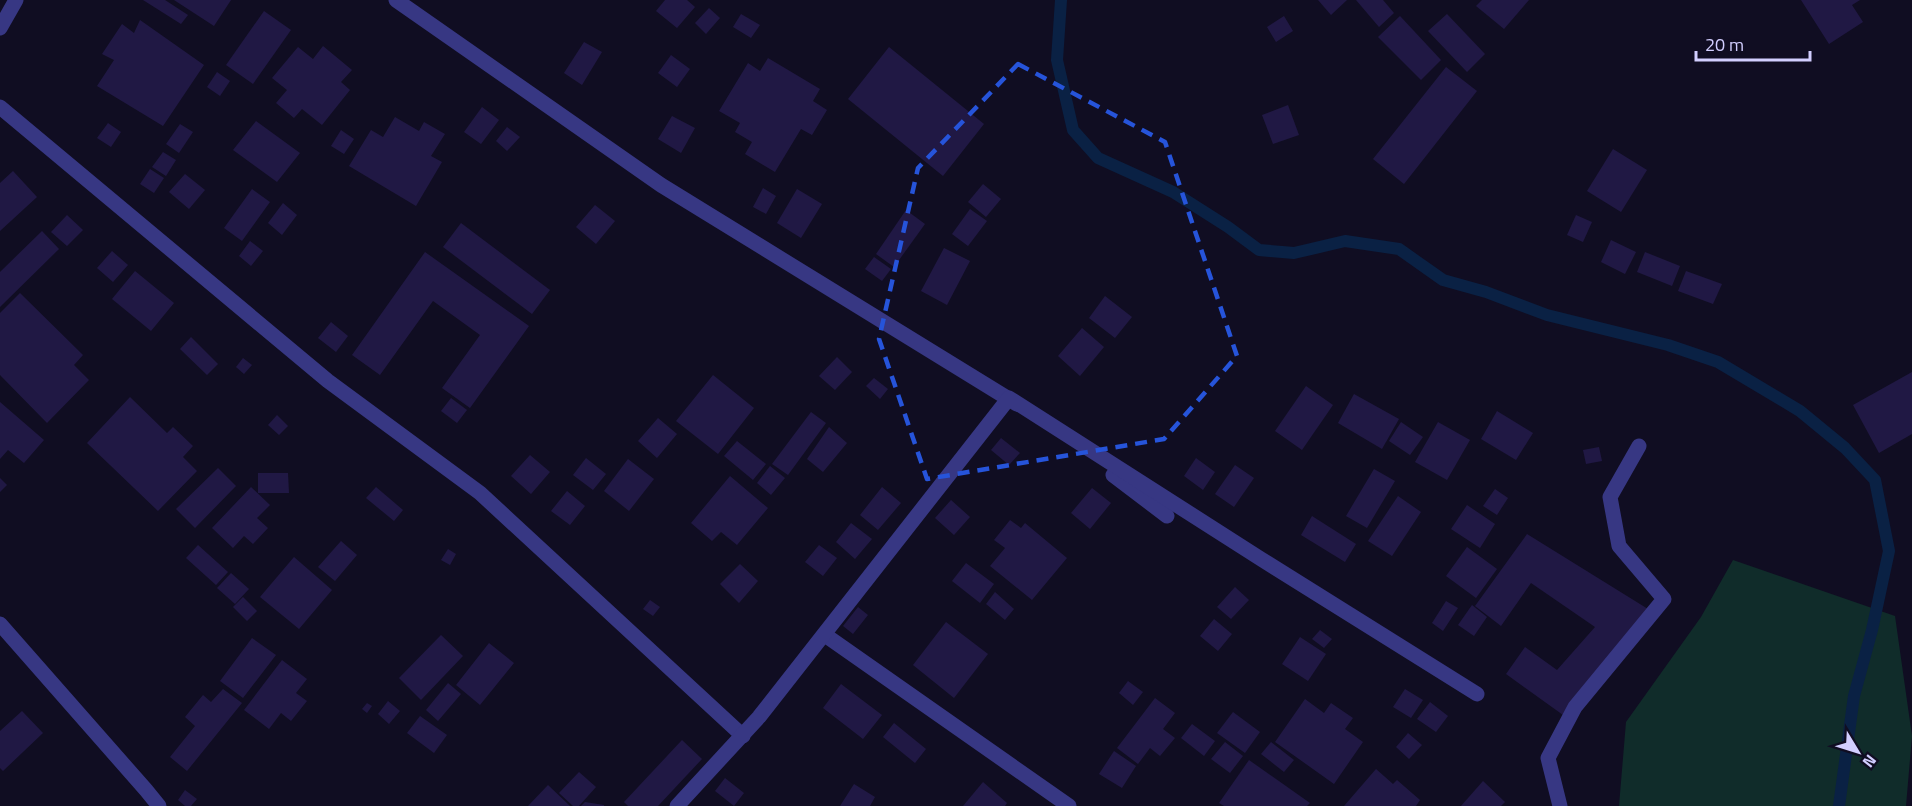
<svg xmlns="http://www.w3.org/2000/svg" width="1912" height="806" font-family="'Titillium Web',sans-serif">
<rect width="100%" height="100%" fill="#100d22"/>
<polygon fill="#102c2a" points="1733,560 1895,616 1912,736 1906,806 1619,806 1626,722 1701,617"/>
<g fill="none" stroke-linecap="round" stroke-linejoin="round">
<polyline stroke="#0a2144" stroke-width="12" points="1061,0 1057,60 1073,130 1098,158 1173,192 1228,227 1259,250 1294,253 1345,241 1399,249 1443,280 1486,292 1547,315 1668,345 1718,362 1800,411 1845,448 1875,480 1889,551 1872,630 1854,696 1839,806"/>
</g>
<g fill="#201844">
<polygon points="143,0 165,0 188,15 181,24"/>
<polygon points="174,0 231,0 214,26"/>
<polygon points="665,0 687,0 695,7 677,28 656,11"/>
<polygon points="1318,0 1347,0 1331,15"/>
<polygon points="1356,0 1383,0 1394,13 1379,27"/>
<polygon points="1482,0 1529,0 1504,29 1476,6"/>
<polygon points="1801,0 1860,0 1852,5 1863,22 1829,44"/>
<polygon points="709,8 720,18 706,34 695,23"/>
<polygon points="264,11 291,30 253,84 226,65"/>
<polygon points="741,14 760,25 751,38 733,27"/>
<polygon points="1447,14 1485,54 1467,72 1428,31"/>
<polygon points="1284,16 1293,31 1276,42 1267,27"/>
<polygon points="1400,16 1441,60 1421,80 1378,37"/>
<polygon points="140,20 204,65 163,126 97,86 114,60 102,54 122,24 134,33"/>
<polygon points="584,42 602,52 582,85 564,73"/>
<polygon points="323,46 352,70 341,82 350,90 322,125 302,109 294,118 276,103 287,90 272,78 298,47 313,59"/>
<polygon points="889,47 984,124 943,176 848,99"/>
<polygon points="671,55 690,69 677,87 658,73"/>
<polygon points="768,58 820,89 813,101 827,110 812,135 801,129 775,172 745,154 752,142 735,132 740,123 719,111 748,63 760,71"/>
<polygon points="1446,67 1477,91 1404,184 1373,159"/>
<polygon points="217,72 230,81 220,96 207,87"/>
<polygon points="1288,105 1299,135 1273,144 1262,115"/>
<polygon points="482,107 499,120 481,144 464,132"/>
<polygon points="672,116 695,128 681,153 658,139"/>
<polygon points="395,117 419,131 424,122 445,134 431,156 442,162 416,206 349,166 371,130 383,137"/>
<polygon points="256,121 300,153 277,182 233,150"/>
<polygon points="108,123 121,132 111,147 97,138"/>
<polygon points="180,124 193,132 179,153 166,144"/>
<polygon points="507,127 520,137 507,151 496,141"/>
<polygon points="341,130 354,139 344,154 331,146"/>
<polygon points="1613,149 1647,170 1621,212 1587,191"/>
<polygon points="163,152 176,160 166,176 152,167"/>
<polygon points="150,169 164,178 154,193 140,184"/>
<polygon points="13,171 37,197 0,231 0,183"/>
<polygon points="185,174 205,190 189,209 169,192"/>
<polygon points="983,184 1001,199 986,217 968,202"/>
<polygon points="763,188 776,196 766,214 753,207"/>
<polygon points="252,189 270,202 242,241 224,228"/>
<polygon points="797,189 822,204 801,238 777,223"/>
<polygon points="283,203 297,215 282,235 268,223"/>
<polygon points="595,205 615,221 596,244 576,227"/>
<polygon points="970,209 987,221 968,246 952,234"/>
<polygon points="906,210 925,224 894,267 876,254"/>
<polygon points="67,215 83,230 67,246 51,232"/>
<polygon points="1576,215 1592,222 1583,242 1567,235"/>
<polygon points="461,223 550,290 532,314 443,247"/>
<polygon points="42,231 59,249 0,307 0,272"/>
<polygon points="1611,240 1636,252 1625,274 1601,262"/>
<polygon points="250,241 263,251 251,266 239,256"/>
<polygon points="944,248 970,261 947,305 921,291"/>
<polygon points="112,251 128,265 113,282 97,268"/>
<polygon points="425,252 529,326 470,408 442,388 480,335 433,301 380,375 352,355"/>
<polygon points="1645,252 1680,266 1672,286 1637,272"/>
<polygon points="874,257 891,269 882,281 865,269"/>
<polygon points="135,271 174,303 151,331 112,299"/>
<polygon points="1686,271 1722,284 1713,304 1678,291"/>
<polygon points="20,293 83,355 74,365 89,380 47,423 0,375 0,313"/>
<polygon points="1105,296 1132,317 1115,338 1089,318"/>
<polygon points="331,322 348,336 336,352 318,338"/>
<polygon points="1082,328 1104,347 1080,376 1058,356"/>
<polygon points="191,337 218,364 207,375 180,349"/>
<polygon points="837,357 852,372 835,390 819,376"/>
<polygon points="243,358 252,365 244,374 236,367"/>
<polygon points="1912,372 1912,434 1879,453 1853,405"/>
<polygon points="713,375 754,408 718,454 676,421"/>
<polygon points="874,378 888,389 880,399 866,386"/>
<polygon points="1306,386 1333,405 1302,450 1275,431"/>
<polygon points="1354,394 1399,419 1382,449 1338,423"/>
<polygon points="130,397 167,433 173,427 193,446 183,457 197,471 158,511 87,443"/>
<polygon points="451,398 467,410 457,423 441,411"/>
<polygon points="0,402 44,440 24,463 8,450 0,459"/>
<polygon points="1497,411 1533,433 1516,460 1481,439"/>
<polygon points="811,412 826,423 788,475 772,464"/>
<polygon points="277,415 288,426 279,435 268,425"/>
<polygon points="658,418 677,434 657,458 638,441"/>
<polygon points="1401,422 1423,437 1410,455 1389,441"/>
<polygon points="1438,422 1470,440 1447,480 1415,462"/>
<polygon points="829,427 847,443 823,472 807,459"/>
<polygon points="1001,438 1020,453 1009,465 991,450"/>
<polygon points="737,441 766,464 753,480 724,456"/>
<polygon points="1599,447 1602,461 1586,464 1583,450"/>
<polygon points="530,455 550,472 531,494 511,476"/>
<polygon points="586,458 606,474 593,490 573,475"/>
<polygon points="1196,458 1215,472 1203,490 1184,476"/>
<polygon points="628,459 654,479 629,511 604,491"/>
<polygon points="1235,465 1254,478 1234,507 1215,494"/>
<polygon points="770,466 785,478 771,495 757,483"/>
<polygon points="218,468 236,486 195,528 176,509"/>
<polygon points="1374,469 1395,481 1367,528 1346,516"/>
<polygon points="258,473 288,473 289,493 258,493"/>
<polygon points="730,476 768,508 737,545 721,532 712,541 691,523"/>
<polygon points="0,478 7,485 0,492"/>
<polygon points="251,487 270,505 257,518 268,528 253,544 244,536 233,548 212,528"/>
<polygon points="376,487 403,510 394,521 366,498"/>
<polygon points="882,487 901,503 878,530 860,515"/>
<polygon points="1092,488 1111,503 1090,529 1071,513"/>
<polygon points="1495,489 1508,498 1497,515 1483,506"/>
<polygon points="567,491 585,506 570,525 551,511"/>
<polygon points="1398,496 1421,512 1392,556 1368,541"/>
<polygon points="951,500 970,517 954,535 935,518"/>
<polygon points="1467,505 1495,524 1480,548 1451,529"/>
<polygon points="1312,516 1356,544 1345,562 1301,535"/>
<polygon points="1010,520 1021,528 1025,523 1067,558 1032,600 990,566 1005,548 994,540"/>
<polygon points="851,523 872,539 855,559 836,542"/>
<polygon points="1527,534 1648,609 1563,715 1506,674 1525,647 1557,670 1595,627 1531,583 1501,626 1475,606"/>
<polygon points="341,541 357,555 335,581 318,567"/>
<polygon points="198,545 228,572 216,585 186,558"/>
<polygon points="819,545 837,558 823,576 805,562"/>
<polygon points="1467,547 1497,569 1476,598 1446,576"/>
<polygon points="448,549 456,554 450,565 441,560"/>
<polygon points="294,557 332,590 299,629 260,597"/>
<polygon points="966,563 994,584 980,603 952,581"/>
<polygon points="740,564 758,581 739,603 720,584"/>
<polygon points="231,573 249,589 235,604 217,588"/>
<polygon points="1235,587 1249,600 1231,619 1217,607"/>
<polygon points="995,592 1014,609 1005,620 986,604"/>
<polygon points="243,597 257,611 247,621 233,607"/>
<polygon points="650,600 660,607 653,616 643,609"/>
<polygon points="1446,601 1458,608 1443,631 1432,623"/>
<polygon points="1472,605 1487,617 1474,636 1458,625"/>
<polygon points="858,607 868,615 853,634 843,626"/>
<polygon points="1214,619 1232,634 1218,651 1200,636"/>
<polygon points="946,622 988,654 954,698 913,665"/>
<polygon points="1320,630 1332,639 1324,648 1312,639"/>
<polygon points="441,635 463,656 421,700 399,678"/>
<polygon points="1300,637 1326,654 1308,681 1282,664"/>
<polygon points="252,638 276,655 243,698 220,681"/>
<polygon points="489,643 514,663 480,705 456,685"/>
<polygon points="282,660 307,679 296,693 307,701 291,721 281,713 269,729 244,710"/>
<polygon points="1128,681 1143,692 1133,705 1119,693"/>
<polygon points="448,683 461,694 438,721 426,710"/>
<polygon points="841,684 882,715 863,739 823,708"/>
<polygon points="223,689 242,703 187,771 170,757 195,726 185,717 203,695 211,702"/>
<polygon points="1405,689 1423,700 1411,718 1393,707"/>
<polygon points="1155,698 1175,713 1163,729 1175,738 1160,756 1150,748 1138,764 1117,748"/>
<polygon points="1305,699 1324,713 1331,703 1353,718 1345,729 1363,742 1334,784 1275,742"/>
<polygon points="388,701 400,711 389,724 378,714"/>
<polygon points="1430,702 1448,716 1436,732 1417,719"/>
<polygon points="367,703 372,706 367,713 362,709"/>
<polygon points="22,711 43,733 3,771 0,768 0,731"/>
<polygon points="1233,712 1260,732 1245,753 1217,733"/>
<polygon points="420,716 447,735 434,753 407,733"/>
<polygon points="894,723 926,749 915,763 883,737"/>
<polygon points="1192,724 1215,741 1204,756 1181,738"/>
<polygon points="1408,733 1422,745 1409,759 1396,747"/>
<polygon points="682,740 702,759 658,806 628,806 624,802"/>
<polygon points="1225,742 1243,756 1230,773 1211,759"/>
<polygon points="1271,742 1294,760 1284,772 1261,754"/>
<polygon points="1114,751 1136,766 1122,788 1099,774"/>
<polygon points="1249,760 1310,803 1307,806 1224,806 1219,803"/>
<polygon points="1376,769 1393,784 1397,780 1420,800 1416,806 1344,806"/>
<polygon points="579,772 596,787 579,806 573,806 559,793"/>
<polygon points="725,778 744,793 734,806 715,791"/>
<polygon points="1483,781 1505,802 1501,806 1461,806"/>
<polygon points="983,782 1007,803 1005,806 963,806"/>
<polygon points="854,784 875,797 870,806 840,806"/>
<polygon points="548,785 570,806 528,806"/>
<polygon points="185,790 197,799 191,806 185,806 178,800"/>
<polygon points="585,802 604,805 604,806 581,806"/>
</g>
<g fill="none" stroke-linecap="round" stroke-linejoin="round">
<g stroke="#373783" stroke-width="15">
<polyline points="396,0 661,185 1017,404"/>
<polyline points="0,107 328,381 480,493 743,736"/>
<polyline points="1113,475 1167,516"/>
<polyline points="0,624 146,790 159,806"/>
<polyline points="825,635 1069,806"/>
<polyline points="677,806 759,717 1009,398 1261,559 1477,694"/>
<polyline points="1560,806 1548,758 1575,707 1664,599 1619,546 1610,497 1639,446"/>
</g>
<polyline stroke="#373783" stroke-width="15" points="0,28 16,0"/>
</g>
<path fill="none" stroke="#2654da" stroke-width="4.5" stroke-dasharray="12 8" stroke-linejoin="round" d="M1018,64L1165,142L1237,356L1164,439L927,479L879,339L918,168Z"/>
<g transform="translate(1858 752) rotate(128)" stroke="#100d22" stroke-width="4.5" paint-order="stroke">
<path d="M0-4.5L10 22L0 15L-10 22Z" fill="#d2ceff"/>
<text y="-9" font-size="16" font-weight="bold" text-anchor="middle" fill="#d2ceff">N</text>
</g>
<path d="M1696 51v9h114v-9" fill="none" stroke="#d2ceff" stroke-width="3"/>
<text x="1705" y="51" font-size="18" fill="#d2ceff" stroke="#100d22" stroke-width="4.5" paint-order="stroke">20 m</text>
</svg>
